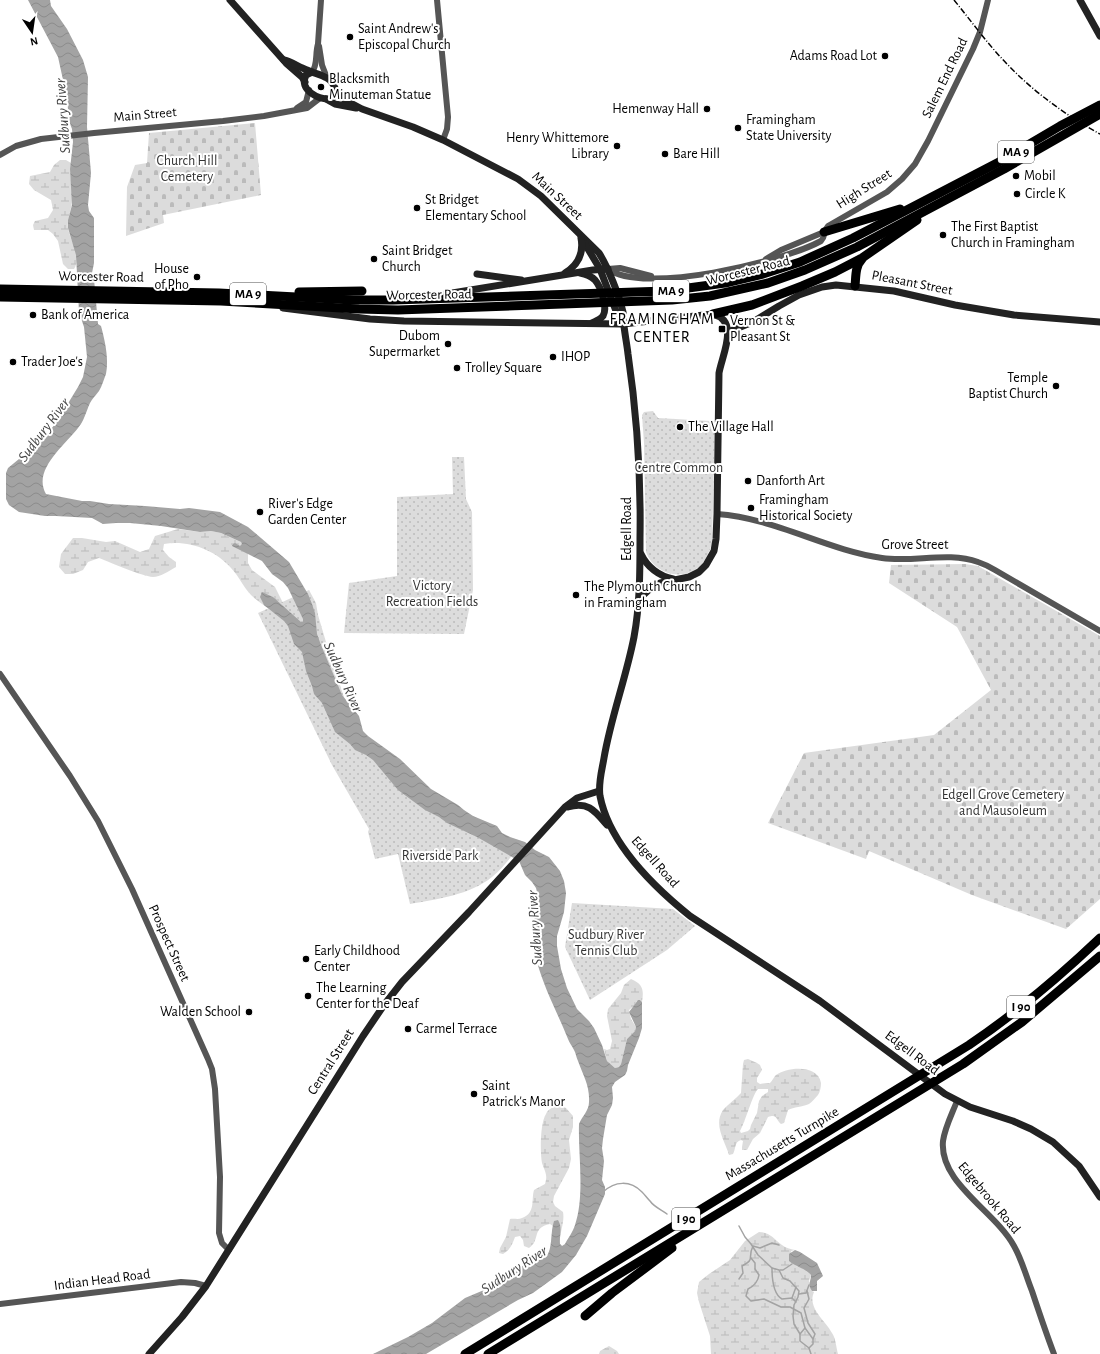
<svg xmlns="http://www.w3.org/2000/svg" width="1100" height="1354" font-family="'Alegreya Sans',sans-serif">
<defs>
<pattern id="wetland-marsh" width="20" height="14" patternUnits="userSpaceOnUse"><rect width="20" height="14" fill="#dcdcdc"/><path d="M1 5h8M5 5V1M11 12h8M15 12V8" fill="none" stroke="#bbb"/></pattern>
<pattern id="cemetery-stones" width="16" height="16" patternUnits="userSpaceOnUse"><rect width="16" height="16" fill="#dcdcdc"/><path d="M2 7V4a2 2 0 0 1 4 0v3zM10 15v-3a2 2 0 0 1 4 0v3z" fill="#bbb"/></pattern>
<pattern id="park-dots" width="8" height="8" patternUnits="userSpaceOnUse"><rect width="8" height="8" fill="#dcdcdc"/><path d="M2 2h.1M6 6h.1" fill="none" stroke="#bbb" stroke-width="1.8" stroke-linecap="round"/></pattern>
<pattern id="water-waves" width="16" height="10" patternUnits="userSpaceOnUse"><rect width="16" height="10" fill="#a3a3a3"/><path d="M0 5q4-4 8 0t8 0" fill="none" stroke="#8b8b8b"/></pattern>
</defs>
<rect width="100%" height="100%" fill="#fff"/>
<g fill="url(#wetland-marsh)" fill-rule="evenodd">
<path d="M60,160H66L71,163C69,175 73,188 72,200C72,209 67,218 68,228C70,241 82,256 74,269H68L63,264L58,241L53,234L48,230H34L33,225L35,221L48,218L53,210L51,200L34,190L29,184L30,176L50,172L54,165Z"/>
<path d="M178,529L200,532L211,531L221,533L241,542L248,550V563L252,570L275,587L285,607L276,614C268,608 258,602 251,595C243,587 239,576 231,568C215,550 189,540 164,544L163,550L169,557L176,562V567C169,571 160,577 153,577C141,576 112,563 99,558L88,562L83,570L73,574H65L59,567L61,554L73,538H82L106,542L115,541L140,552L149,549L155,536Z"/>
<path d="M631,979C643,984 644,990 642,1002L640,1000L636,1002L635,1005L629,1010L631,1019L636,1027L635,1031L627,1039L621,1064L619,1067L615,1068L607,1061L604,1049L607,1050L610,1049L612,1041L607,1016L608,1009L621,993L624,985Z"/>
<path d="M748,1059L757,1063L760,1065L762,1070L757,1078V1082L760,1084L770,1083C772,1081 774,1077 776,1075C787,1067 818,1064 821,1083C821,1087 820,1092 818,1095C815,1098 812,1102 809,1104C802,1107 794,1107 788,1110L784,1123L781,1124C775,1119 778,1114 768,1117L760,1133L753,1139L747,1150H742V1147L743,1141L741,1140C734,1142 736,1149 733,1154L729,1155C725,1141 713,1125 723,1110C728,1104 736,1099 741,1093L743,1064L744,1060ZM758,1089H768V1092L762,1096L759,1101L757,1113L751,1125L750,1129L748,1131L741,1133L740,1131C745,1123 753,1093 758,1089Z"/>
<path d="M558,1105L566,1108L573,1116V1127L569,1140L571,1159L569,1168L554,1196L553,1202L555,1206L563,1212C565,1223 559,1233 560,1244L562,1246L546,1257C553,1249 551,1236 553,1226L550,1224C531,1228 541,1240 529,1248L524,1246L523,1240L520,1236L515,1237C512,1245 510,1250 503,1254L499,1253L500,1248L506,1237L510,1219C514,1218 518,1220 522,1218C536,1213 531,1200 534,1190L545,1184C548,1175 545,1172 542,1163C540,1153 540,1123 546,1114C548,1109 553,1107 558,1105Z"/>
<path d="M759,1232C770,1232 774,1239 782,1245C786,1248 790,1249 795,1250L791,1251L796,1266L806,1269L811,1275L809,1281L812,1291L814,1292C807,1308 825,1320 832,1333C836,1339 836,1347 838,1354H711L710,1336L699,1302L697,1293L699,1282L709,1274L730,1260L745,1241Z"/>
<polygon points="609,1346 617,1351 619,1354 599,1354 600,1351"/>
</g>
<g fill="url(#cemetery-stones)">
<polygon points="255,123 261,195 163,215 164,223 126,236 127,187 135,165 147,163 149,133"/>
<polygon points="965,564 978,566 1100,636 1100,899 1066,929 972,895 869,851 866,859 768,823 804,753 934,735 991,690 957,627 889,583 891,565"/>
</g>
<g fill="url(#park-dots)">
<path d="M653,411L658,418L710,421L714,423L715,425L712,544C709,552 706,560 700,566C682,582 654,574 646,552L644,443L642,415L644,412Z"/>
<polygon points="452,457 464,457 466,499 472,512 473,590 464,634 344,633 349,583 397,576 397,497 453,494"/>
<path d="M309,590L316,603L318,615L326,642L346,703L360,730L461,822L523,842C513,854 504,867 492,877C470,895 437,899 410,904L398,854L375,859L368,832L369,829L332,765L258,613Z"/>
<polygon points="572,903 673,909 695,926 667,950 590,1000 565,947"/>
</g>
<g fill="url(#water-waves)">
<path d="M28,0H50L51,6L67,29L83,60L88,77L87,127L91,173L88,205L89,211L94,218V263L92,273L94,279L98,324L101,326C105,341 109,358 106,374C104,379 102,386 99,391C96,395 92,399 90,403C86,412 84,421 78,428C65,445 32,470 46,494L82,501H90L109,504L145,506L180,509L189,508L220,512L248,527L289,562L308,594L312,604L315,613L317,634L321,645L342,695L359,716L363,731L368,736L400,759L431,789L458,805L464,810L473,816L497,826L502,833L510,837L525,842L535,850L549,857L560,871L564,881L566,893L564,912L557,936V946L561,969L567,988L577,1009L589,1021L594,1028L602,1045L607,1061L615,1068L619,1067L621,1064L627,1039L635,1031L636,1027L629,1012L638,1000H640L642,1002V1028L639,1038L628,1065L627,1071L625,1075L615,1082L612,1087L613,1098L612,1105L607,1115L603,1139L602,1148L604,1161L602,1180L605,1187V1194L587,1236L576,1255L562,1272L533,1293L518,1300L426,1354H373L408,1337L432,1323L465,1298L496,1285L500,1282L502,1276C515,1268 531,1262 546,1257C553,1249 550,1233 554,1221L558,1220C563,1228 559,1236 560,1244L562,1246L565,1244C568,1238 573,1232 575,1225C585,1196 578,1154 579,1124C582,1116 589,1111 589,1102C590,1086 583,1075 578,1061C576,1057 576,1053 574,1050C572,1046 569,1042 568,1039C558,1014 544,988 537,962C536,954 537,946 536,938C536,927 533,918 535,907L538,904L539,900L536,888L532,882L525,875L519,861L477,837L447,823L439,817L425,810L398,790L373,760L366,755L355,750L350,744L335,732L322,703L314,694L312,686L306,671L302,652L294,644L288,626L284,621L264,605L260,597L262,592L273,597L301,622H303V619L288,588L283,582L272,574L262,561L232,546L233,544L235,543L240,546L242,544L241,542L221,533L211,531L200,532L161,526L130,523H116L103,524L92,518L56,516H45L19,512L9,505L6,499V473L8,468L41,441L56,423L78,387L83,377L87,357L84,327L79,312L76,255L68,228V220L72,205L70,169L73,142L72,129L69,121L67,98L58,57Z"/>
<path d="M795,1250L800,1252L817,1263L823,1276L817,1281V1291H812C807,1284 811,1282 811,1275C805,1268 796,1267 789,1261V1254Z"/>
</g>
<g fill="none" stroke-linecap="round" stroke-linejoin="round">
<g stroke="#a3a3a3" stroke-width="1.5">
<path d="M603,1192C615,1181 630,1180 642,1192C645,1195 647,1198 650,1201C654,1207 662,1210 667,1214"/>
<polyline points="739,1226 745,1237 751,1244 758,1255 772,1268 779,1270 783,1278 790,1281 799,1291 798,1297 794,1305 793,1316 794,1324 800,1334 800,1341 809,1348 811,1354"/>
<path d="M751,1258L755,1263V1269L759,1275C758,1282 754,1286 748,1289L746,1296L751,1301L764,1299L781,1307H790L801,1313L805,1328L813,1339V1344L809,1348"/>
<path d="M772,1268C772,1277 773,1294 782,1299L792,1298L796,1302"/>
<polyline points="780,1270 783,1270 792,1264"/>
<path d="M739,1279L743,1273L742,1266C756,1259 747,1258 753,1246L760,1248L772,1243L779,1245"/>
<polyline points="807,1291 809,1299 804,1308 808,1323 815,1334 813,1339"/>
<polyline points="799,1294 806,1293 809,1285"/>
<polyline points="792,1298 796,1287"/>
<polyline points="800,1334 805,1328"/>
</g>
<g stroke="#555" stroke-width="6">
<polyline points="437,0 448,117 447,129 443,140"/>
<polyline points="319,46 322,65 327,78"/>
<path d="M312,72C318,65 315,53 318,44L321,0"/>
<polyline points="297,108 306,102 309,90"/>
<polyline points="0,155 16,146 41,139 94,133 223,121 264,116 307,108 320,98"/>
<polyline points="766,259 781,250 824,232"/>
<path d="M608,269C643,295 783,262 821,241C826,236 823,231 828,226L887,192L902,179L915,164L928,141L973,49L980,32L988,0"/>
<polyline points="608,269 620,268 651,276"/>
<path d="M717,514C775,518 826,550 882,558C913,563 948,551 978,562C984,564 990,567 995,570L1100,631"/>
<polyline points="0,674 70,776 98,821 132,889 208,1059 212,1069 215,1089 220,1177 219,1233 222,1243 229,1250"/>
<path d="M957,1101C952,1114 945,1127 943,1141C939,1183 995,1211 1014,1246C1022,1260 1026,1276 1032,1291C1039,1312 1046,1333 1054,1354"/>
<polyline points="0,1304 181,1282 195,1283 206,1286"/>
</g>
<g stroke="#222" stroke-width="7">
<polyline points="230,0 286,63 302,77 305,82"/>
<polyline points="1080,0 1100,36"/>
<path d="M284,60C292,62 299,67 307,70C317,75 330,75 335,88C336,92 335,96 331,99C319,100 298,90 306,75L312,72"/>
<path d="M336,91L345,100L362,109L413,127L443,140L518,179L541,196L599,253C608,267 619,295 623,312C624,317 623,321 624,326C625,335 627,345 628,354C637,415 641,476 640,538C640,571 640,605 634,637C626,678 611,717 604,758C602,770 598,783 600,796C609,843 654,887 690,916L820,1001L945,1094L970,1107L1013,1121L1031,1129L1053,1142L1079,1166L1100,1197"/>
<polyline points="326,99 335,104 356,108"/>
<polyline points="585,244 600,269 616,311 623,324"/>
<path d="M565,273C578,265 584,254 581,238"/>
<path d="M580,273C586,274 591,276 595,280C601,287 608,307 603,316C600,320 596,321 592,323"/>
<polyline points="477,274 521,280"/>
<polyline points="440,295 593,270 608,269"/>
<path d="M283,308L370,319L404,321L623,324L713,314C740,321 722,355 719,373L717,514L716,539L714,551L706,565L699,572L689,577L660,583L651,588L639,599"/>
<polyline points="728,332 753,322 779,306 799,295 822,287 836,285 894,291 955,305 1014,315 1100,322"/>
<path d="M641,554C647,567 659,576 673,579"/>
<path d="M568,807C588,801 595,811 607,825"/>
<polyline points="149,1354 182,1317 206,1286 363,1036 384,1005 402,982 469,912 565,807 577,798 599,791"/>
</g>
<g stroke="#000" stroke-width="9">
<polyline points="824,232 900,209"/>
<path d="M855,286C856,277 855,266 862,259"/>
<polyline points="0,289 219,293 353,300 393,300 666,291 725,283 763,274 800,262 853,238 1001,161 1060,126 1100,105"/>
<polyline points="299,292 362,291"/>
<polyline points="0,297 221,301 359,309 398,310 672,300 710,296 768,283 805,270 857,247 1004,169 1100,114"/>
<polyline points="713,314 752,305 802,286 835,272 862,258 917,220"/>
</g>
<g stroke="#000" stroke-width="9">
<polyline points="585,1316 612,1293 672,1248"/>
<path d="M465,1354L969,1045C1015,1014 1059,977 1100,938"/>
<polyline points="488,1354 963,1064 1022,1022 1100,956"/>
</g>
<path stroke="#000" stroke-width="1.5" stroke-dasharray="6 2 1 2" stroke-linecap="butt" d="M954,0C972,22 989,46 1009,66C1035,93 1067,116 1100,134"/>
</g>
<g fill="#000" stroke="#fff" stroke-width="1.5">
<circle cx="350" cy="37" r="4"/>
<circle cx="885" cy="56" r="4"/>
<circle cx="321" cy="87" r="4"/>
<circle cx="707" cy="109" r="4"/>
<circle cx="738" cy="128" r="4"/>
<circle cx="617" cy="146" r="4"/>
<circle cx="665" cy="154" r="4"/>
<circle cx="1016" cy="176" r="4"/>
<circle cx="1017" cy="194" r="4"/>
<circle cx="417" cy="208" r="4"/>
<circle cx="943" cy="235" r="4"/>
<circle cx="374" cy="259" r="4"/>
<circle cx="197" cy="277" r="4"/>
<circle cx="33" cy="315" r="4"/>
<rect x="718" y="325" width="8" height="8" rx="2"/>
<circle cx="448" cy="344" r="4"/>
<circle cx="553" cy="357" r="4"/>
<circle cx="13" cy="362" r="4"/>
<circle cx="457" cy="368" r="4"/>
<circle cx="1056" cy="386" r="4"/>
<circle cx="680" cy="427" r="4"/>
<circle cx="748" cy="481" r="4"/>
<circle cx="751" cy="508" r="4"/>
<circle cx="260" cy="512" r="4"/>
<circle cx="576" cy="595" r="4"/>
<circle cx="306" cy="959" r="4"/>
<circle cx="308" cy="996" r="4"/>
<circle cx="249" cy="1012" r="4"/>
<circle cx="408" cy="1029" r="4"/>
<circle cx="474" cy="1094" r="4"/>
</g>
<g text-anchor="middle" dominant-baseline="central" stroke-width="4" stroke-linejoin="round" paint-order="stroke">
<g fill="#fff" stroke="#4c4c4c" stroke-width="1">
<rect x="998" y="141" width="36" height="22" rx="3"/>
<rect x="653" y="280" width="36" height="22" rx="3"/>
<rect x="230" y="283" width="36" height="22" rx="3"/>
<rect x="1007" y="996" width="28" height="22" rx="3"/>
<rect x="672" y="1208" width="28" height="22" rx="3"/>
</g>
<g font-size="13" font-weight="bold" fill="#000">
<text x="1016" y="152">MA 9</text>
<text x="671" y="291">MA 9</text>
<text x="248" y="294">MA 9</text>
<text x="1021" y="1007">I 90</text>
<text x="686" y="1219">I 90</text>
</g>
<g font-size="14" fill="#000" stroke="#fff" text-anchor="start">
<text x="358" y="29">Saint Andrew's<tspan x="358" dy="16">Episcopal Church</tspan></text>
<text x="877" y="56" text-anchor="end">Adams Road Lot</text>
<text x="329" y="79">Blacksmith<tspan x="329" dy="16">Minuteman Statue</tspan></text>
<text x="699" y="109" text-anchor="end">Hemenway Hall</text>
<text x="746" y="120">Framingham<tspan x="746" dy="16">State University</tspan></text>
<text x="609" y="138" text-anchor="end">Henry Whittemore<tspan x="609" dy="16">Library</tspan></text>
<text x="673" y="154">Bare Hill</text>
<text x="1024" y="176">Mobil</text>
<text x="1025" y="194">Circle K</text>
<text x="425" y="200">St Bridget<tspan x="425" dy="16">Elementary School</tspan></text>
<text x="951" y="227">The First Baptist<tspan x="951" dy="16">Church in Framingham</tspan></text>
<text x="382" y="251">Saint Bridget<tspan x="382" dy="16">Church</tspan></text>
<text x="189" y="269" text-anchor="end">House<tspan x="189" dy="16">of Pho</tspan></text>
<text x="41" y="315">Bank of America</text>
<text x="730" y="321">Vernon St &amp;<tspan x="730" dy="16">Pleasant St</tspan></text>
<text x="440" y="336" text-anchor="end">Dubom<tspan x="440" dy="16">Supermarket</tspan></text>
<text x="561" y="357">IHOP</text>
<text x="21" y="362">Trader Joe's</text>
<text x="465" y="368">Trolley Square</text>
<text x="1048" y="378" text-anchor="end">Temple<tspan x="1048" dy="16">Baptist Church</tspan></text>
<text x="688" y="427">The Village Hall</text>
<text x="756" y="481">Danforth Art</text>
<text x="759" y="500">Framingham<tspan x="759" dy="16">Historical Society</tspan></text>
<text x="268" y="504">River's Edge<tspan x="268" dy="16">Garden Center</tspan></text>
<text x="584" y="587">The Plymouth Church<tspan x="584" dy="16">in Framingham</tspan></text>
<text x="314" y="951">Early Childhood<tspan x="314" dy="16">Center</tspan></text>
<text x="316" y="988">The Learning<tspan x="316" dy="16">Center for the Deaf</tspan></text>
<text x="241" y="1012" text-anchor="end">Walden School</text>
<text x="416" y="1029">Carmel Terrace</text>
<text x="482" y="1086">Saint<tspan x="482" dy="16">Patrick's Manor</tspan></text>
</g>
<g font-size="14" fill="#000" stroke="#fff">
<text transform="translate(945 78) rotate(-64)">Salem End Road</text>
<text transform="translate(145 115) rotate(-5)">Main Street</text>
<text transform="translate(864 189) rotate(-32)">High Street</text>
<text transform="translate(557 196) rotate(43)">Main Street</text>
<text transform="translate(748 271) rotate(-14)">Worcester Road</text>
<text transform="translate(101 277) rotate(1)">Worcester Road</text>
<text transform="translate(912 283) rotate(11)">Pleasant Street</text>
<text transform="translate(429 295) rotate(-1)">Worcester Road</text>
<text transform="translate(627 529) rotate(-90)">Edgell Road</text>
<text x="915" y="545">Grove Street</text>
<text transform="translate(655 862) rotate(48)">Edgell Road</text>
<text transform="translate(169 943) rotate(66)">Prospect Street</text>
<text transform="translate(912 1053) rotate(37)">Edgell Road</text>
<text transform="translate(331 1062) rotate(-58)">Central Street</text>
<text transform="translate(782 1144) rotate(-31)">Massachusetts Turnpike</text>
<text transform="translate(989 1198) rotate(50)">Edgebrook Road</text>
<text transform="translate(102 1280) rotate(-7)">Indian Head Road</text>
</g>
<g font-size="14" fill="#333" stroke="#fff">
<text x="187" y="161">Church Hill<tspan x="187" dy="16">Cemetery</tspan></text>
<text x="679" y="468">Centre Common</text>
<text x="432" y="586">Victory<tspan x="432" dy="16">Recreation Fields</tspan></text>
<text x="1003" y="795">Edgell Grove Cemetery<tspan x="1003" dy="16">and Mausoleum</tspan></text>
<text x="440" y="856">Riverside Park</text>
<text x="606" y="935">Sudbury River<tspan x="606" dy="16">Tennis Club</tspan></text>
</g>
<g font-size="15" font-style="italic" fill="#444" stroke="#fff">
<text transform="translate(63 116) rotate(-94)">Sudbury River</text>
<text transform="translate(44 430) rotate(-53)">Sudbury River</text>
<text transform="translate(343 677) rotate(66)">Sudbury River</text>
<text transform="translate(535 928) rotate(-94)">Sudbury River</text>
<text transform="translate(514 1270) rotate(-33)">Sudbury River</text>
</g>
<g font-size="16" letter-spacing="1" fill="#000" stroke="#fff">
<text x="662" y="319">FRAMINGHAM<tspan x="662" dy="18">CENTER</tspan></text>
</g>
</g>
<g transform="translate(32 32) rotate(167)" stroke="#ffffff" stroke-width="3" paint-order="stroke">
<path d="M0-3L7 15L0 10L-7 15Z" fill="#000000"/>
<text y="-6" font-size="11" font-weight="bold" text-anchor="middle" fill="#000000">N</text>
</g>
</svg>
